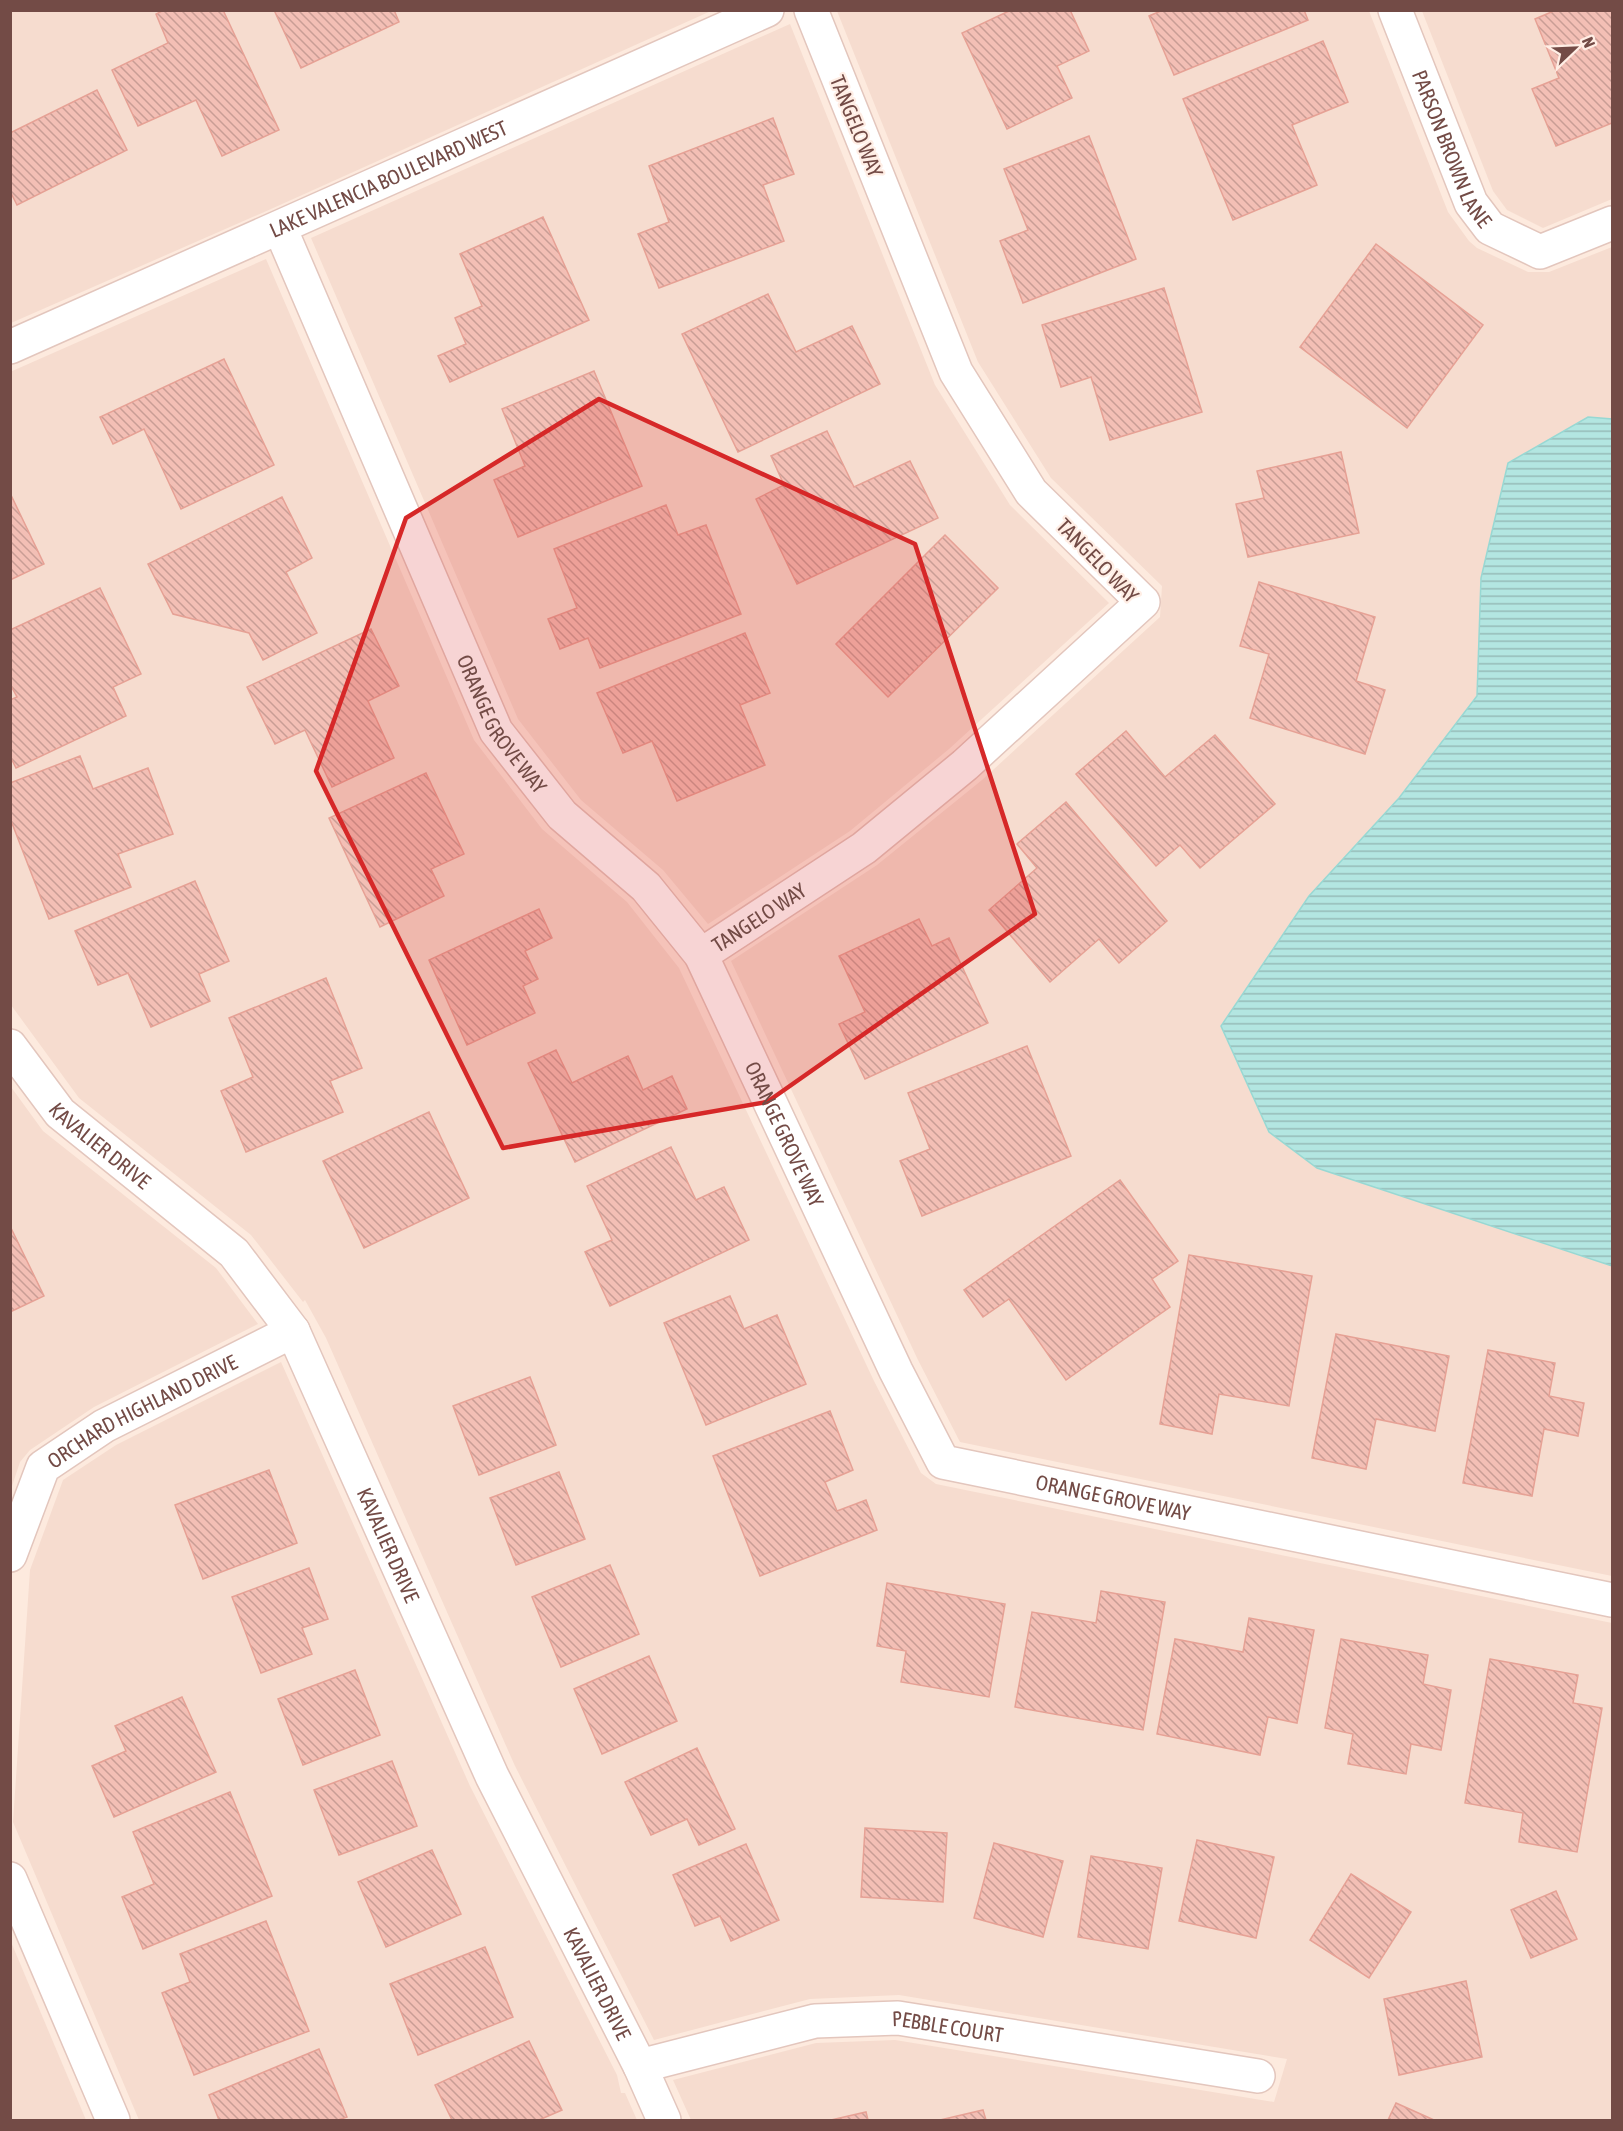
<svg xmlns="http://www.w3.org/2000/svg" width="1623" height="2131" font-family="'Asap Condensed',sans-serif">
<defs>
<pattern id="water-rules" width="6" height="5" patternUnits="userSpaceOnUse" patternTransform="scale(1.5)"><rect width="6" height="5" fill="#b3e6e1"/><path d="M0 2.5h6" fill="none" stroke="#96bcb8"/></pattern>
<pattern id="building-back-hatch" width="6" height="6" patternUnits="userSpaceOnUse" patternTransform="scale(1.5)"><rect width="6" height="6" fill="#f3bfb5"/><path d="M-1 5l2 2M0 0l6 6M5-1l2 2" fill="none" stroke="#c99d95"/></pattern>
</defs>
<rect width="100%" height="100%" fill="#fdeade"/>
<g fill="#f6dccf">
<polygon points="11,11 711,11 271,209 11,323"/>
<polygon points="837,11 1369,11 1448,212 1469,241 1477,248 1528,272 1549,272 1612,247 1612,419 1588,417 1481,578 1477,696 1399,798 1317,1168 1612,1266 1612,1576 960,1442 918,1360 731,961 877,865 982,780 1160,617 1162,586 1051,478 978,362"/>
<polygon points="1422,11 1612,11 1612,199 1543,228 1507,210 1493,191"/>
<polygon points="790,24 935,385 1010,505 1109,603 949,749 850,831 708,924 663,870 581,800 518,719 311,238"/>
<polygon points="266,259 474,740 542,829 627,902 679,968 874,1381 921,1473 936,1484 1612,1623 1612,2120 691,2120 673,2080 816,2043 895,2040 1274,2102 1287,2059 899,1995 810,1999 654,2040 515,1766 326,1338 305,1300 303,1302 251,1235 79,1098 11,1005 10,372"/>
<polygon points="11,1087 43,1131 216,1268 258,1324 94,1407 30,1450 20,1462 11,1489"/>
<polygon points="281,1362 470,1786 617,2075 621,2093 625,2093 637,2120 139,2120 13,1822 30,1570 63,1480 116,1445"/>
<polygon points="10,1942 11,1942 86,2120 11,2120"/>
</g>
<polygon fill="url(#water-rules)" stroke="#98d8d3" stroke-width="1.5" points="1588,417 1612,419 1612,1266 1317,1168 1269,1132 1221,1026 1309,896 1399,798 1477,696 1481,578 1508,463"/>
<g fill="url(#building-back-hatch)" stroke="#e6a195" stroke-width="1.5">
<polygon points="164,10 223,10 279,130 222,156 196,100 138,126 112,70 168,43 156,14"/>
<polygon points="274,10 394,10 399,22 301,68"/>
<polygon points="1011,10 1070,10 1089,51 1057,66 1072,98 1007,129 962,33"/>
<polygon points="1163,10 1304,10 1308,20 1174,75 1149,16"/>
<polygon points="1556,10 1612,10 1612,123 1556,146 1532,89 1559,78 1535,19"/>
<polygon points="1323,41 1348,102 1292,125 1317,185 1233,220 1183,99"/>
<polygon points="97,90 127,150 17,205 10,191 10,133"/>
<polygon points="773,118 794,174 763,185 784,241 659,288 638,234 669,222 649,166"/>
<polygon points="1089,136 1136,259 1023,303 1000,241 1028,230 1004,169"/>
<polygon points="543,217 589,320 450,382 438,356 466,344 455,318 482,306 460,254"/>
<polygon points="1376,244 1483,325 1407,428 1300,347"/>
<polygon points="1164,288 1202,412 1110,440 1091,377 1061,387 1042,325"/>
<polygon points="768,294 796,352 852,326 880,384 738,452 682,334"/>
<polygon points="224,359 274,465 181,509 144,429 113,444 100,417"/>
<polygon points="594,371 642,486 518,537 494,480 525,466 502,409"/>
<polygon points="827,431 854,487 910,461 938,518 797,584 756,499 784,485 771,456"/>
<polygon points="1341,452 1359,533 1248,557 1236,504 1264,498 1257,471"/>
<polygon points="10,493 44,564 10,580"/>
<polygon points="282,497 312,558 286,572 317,633 263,660 249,633 173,614 148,564"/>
<polygon points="666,505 678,535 706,525 741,614 600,668 588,638 560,649 548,619 577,608 554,549"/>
<polygon points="945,535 998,588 888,697 836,644"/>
<polygon points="1259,582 1375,617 1356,681 1385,690 1365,754 1250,718 1269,654 1240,646"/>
<polygon points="100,588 141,674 113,687 126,716 16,768 10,756 10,700 17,697 10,684 10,630"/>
<polygon points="371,629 399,686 368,701 394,758 332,787 305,730 275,744 247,687"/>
<polygon points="745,633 770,693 740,705 765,765 677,801 652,741 623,753 597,693"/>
<polygon points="1126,731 1165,777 1215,735 1275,804 1200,868 1180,845 1156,866 1076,774"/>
<polygon points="80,756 93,789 148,768 173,834 118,854 131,887 49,919 10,818 10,783"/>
<polygon points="426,773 464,854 431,869 444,896 380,927 329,818"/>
<polygon points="1066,802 1167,921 1119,963 1099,939 1050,982 989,910 1037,868 1017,844"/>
<polygon points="195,881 229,961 199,974 210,1001 151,1027 128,973 98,985 75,931"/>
<polygon points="539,909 552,938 525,951 538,979 523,986 535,1013 467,1045 429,960"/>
<polygon points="919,919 932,946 949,938 988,1023 865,1079 839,1024 865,1012 839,956"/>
<polygon points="326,978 362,1068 330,1081 343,1112 246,1152 221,1091 253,1077 229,1018"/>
<polygon points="1027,1046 1071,1156 922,1216 900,1161 930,1149 908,1093"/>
<polygon points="556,1050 572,1083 628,1056 643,1090 672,1076 687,1109 575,1162 528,1063"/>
<polygon points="429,1112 469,1198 364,1248 323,1161"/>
<polygon points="671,1147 696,1200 724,1187 749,1240 610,1306 585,1252 612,1240 587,1186"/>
<polygon points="1120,1180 1178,1261 1152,1279 1170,1307 1066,1380 1009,1299 983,1317 964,1290"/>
<polygon points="10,1226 44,1296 10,1312"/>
<polygon points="1189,1255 1312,1276 1289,1406 1219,1394 1212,1434 1160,1424"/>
<polygon points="730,1296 744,1329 777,1315 806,1384 706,1425 664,1323"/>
<polygon points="1336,1334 1449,1356 1435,1431 1376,1419 1366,1469 1312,1458"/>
<polygon points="1488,1350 1555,1363 1549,1396 1584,1403 1578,1436 1544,1429 1532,1496 1463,1483"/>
<polygon points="530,1377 556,1445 479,1475 453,1406"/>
<polygon points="830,1411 853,1470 825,1482 837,1511 866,1500 877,1530 760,1576 713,1456"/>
<polygon points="269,1470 297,1543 203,1579 175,1505"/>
<polygon points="559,1472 585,1539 516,1565 490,1498"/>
<polygon points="610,1565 639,1634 561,1667 532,1597"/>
<polygon points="309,1568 328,1619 302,1628 312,1654 261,1673 232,1597"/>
<polygon points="887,1583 1005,1604 989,1697 901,1682 906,1651 877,1646"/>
<polygon points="1101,1591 1165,1602 1143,1730 1015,1707 1032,1612 1096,1623"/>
<polygon points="1249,1618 1314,1630 1297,1723 1268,1717 1260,1755 1157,1734 1175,1639 1243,1652"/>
<polygon points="1341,1639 1428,1655 1423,1684 1451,1690 1441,1750 1411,1744 1406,1774 1348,1764 1353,1734 1325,1728"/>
<polygon points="649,1656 677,1721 602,1754 574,1689"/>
<polygon points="1490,1659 1578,1675 1573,1703 1602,1708 1577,1852 1519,1842 1523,1813 1465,1803"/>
<polygon points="355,1670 380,1735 303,1765 278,1699"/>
<polygon points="182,1697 216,1772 114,1817 92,1766 126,1751 115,1726"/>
<polygon points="697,1748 735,1829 699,1845 687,1819 651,1835 625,1782"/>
<polygon points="392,1761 417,1826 339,1855 314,1790"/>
<polygon points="230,1792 272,1896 143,1949 122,1897 154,1884 133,1832"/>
<polygon points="865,1828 947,1833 943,1902 861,1897"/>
<polygon points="1197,1840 1274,1857 1256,1938 1179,1921"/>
<polygon points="994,1843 1063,1861 1043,1937 974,1918"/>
<polygon points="746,1844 779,1920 731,1941 720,1916 695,1926 673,1875"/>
<polygon points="432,1850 461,1914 386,1947 358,1882"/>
<polygon points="1091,1856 1162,1868 1148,1949 1078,1937"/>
<polygon points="1351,1874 1411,1912 1369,1978 1310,1940"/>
<polygon points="1556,1891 1577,1939 1531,1958 1511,1910"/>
<polygon points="266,1921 309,2031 194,2075 162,1993 190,1982 180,1954"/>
<polygon points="485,1947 513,2017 418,2055 390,1984"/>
<polygon points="1466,1981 1482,2057 1399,2075 1384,1999"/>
<polygon points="529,2041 562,2110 539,2120 452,2120 435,2085"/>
<polygon points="319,2049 347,2117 338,2120 219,2120 209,2095"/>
<polygon points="1396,2103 1434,2120 1388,2120"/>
<polygon points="983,2110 986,2120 940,2120"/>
<polygon points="866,2112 868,2120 831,2120"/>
</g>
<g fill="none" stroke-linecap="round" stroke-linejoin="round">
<g stroke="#e3c6bd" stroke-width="36">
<g id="street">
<path id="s1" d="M1395,10L1471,203L1490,228L1540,252L1612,223"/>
<path id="s2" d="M280,228L496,731L562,815L646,887L701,955L896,1371L943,1462L1612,1600"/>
<path id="s3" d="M10,347L767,10"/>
<path id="s4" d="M701,955L864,848L965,765L1143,602L1031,492L956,372L811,10"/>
<path id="s5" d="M10,1046L60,1113L234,1253L293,1331L492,1776L640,2066L664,2120"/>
<path id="s6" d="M10,1555L43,1467L104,1426L293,1331"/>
<polyline points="10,1879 113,2120"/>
<path id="s7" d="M640,2066L815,2021L898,2018L1258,2076"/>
</g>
</g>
<use href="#street" stroke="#fff" stroke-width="33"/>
</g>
<path fill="#d62828" fill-opacity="0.2" stroke="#d62828" stroke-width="4.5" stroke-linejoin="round" d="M599,399L915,544L1035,914L767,1102L503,1148L316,771L406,518Z"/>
<g text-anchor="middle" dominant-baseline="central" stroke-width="4.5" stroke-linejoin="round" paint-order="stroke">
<g font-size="21" fill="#734b46" stroke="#ffeee5">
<text transform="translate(857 126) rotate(68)">TANGELO WAY</text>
<text stroke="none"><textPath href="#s1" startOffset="150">PARSON BROWN LANE</textPath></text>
<text stroke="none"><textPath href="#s3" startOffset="414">LAKE VALENCIA BOULEVARD WEST</textPath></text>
<text transform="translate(1098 560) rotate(46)">TANGELO WAY</text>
<text stroke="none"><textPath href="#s2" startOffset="544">ORANGE GROVE WAY</textPath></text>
<text stroke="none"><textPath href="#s4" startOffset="69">TANGELO WAY</textPath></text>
<text stroke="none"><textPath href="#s2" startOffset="1050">ORANGE GROVE WAY</textPath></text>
<text stroke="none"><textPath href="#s5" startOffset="135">KAVALIER DRIVE</textPath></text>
<text stroke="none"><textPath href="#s6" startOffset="208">ORCHARD HIGHLAND DRIVE</textPath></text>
<text stroke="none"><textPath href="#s2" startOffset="1588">ORANGE GROVE WAY</textPath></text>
<text stroke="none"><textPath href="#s5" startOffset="639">KAVALIER DRIVE</textPath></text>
<text stroke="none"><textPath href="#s5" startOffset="1125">KAVALIER DRIVE</textPath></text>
<text stroke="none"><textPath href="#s7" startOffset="314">PEBBLE COURT</textPath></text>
</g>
</g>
<rect width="1623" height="2131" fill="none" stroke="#734b46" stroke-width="24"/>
<g transform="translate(1575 48) rotate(67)" stroke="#ffeee5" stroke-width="4.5" paint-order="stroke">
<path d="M0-4.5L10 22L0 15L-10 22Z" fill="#734b46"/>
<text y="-9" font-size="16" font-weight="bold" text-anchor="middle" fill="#734b46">N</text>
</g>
</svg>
